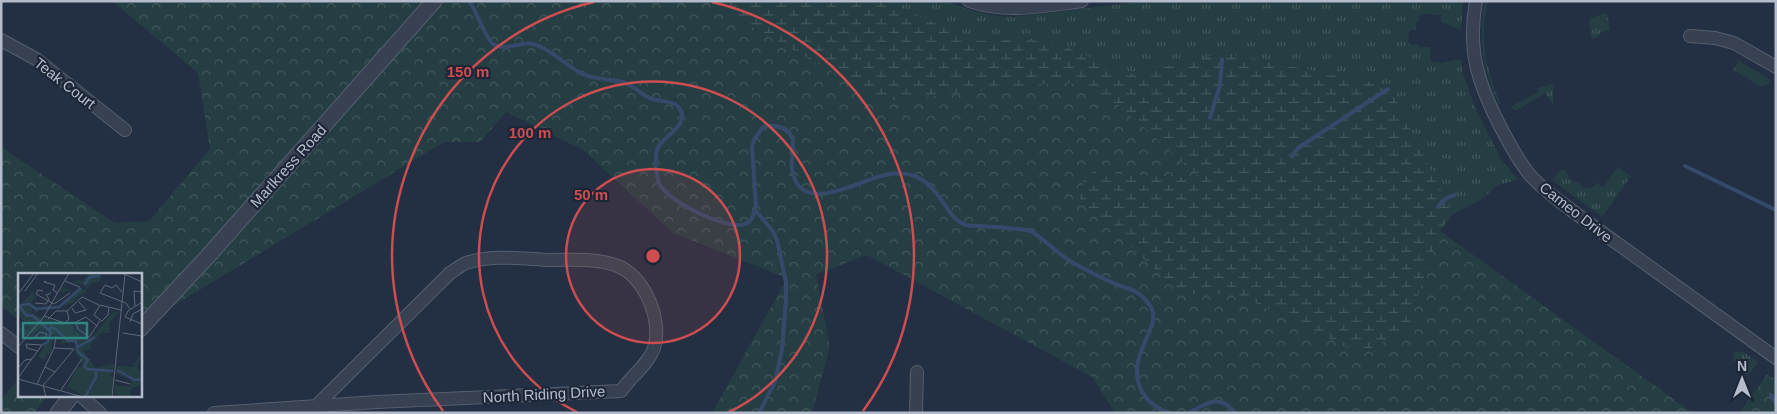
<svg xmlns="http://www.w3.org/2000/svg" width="1777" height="414" font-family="Arial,sans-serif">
<defs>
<pattern id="grass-tufts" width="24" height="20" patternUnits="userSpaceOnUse" patternTransform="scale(1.25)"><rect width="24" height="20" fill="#253e43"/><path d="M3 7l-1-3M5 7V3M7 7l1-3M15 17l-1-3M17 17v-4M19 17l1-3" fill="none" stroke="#42585d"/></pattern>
<pattern id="forest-crowns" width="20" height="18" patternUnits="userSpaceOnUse" patternTransform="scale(1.25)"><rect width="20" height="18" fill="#253e43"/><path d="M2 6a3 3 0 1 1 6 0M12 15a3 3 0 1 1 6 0" fill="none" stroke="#42585d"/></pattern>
<pattern id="wetland-marsh" width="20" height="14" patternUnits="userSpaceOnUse" patternTransform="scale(1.25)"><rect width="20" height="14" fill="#253e43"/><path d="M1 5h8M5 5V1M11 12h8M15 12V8" fill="none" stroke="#42585d"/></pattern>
</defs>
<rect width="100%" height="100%" fill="#232f42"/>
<g fill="url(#grass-tufts)">
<polygon points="880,1 946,1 970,10 991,15 1013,17 1145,1 1461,1 1463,2 1461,30 1441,22 1441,15 1424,14 1419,15 1419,21 1416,22 1416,30 1411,30 1409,32 1408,41 1411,45 1418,44 1419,47 1430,47 1431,62 1441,63 1461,59 1462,71 1475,107 1501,159 1518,180 1497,185 1484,198 1453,214 1389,86 1226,53 1130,74 1044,38 982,41"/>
<path d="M1485,1H1488C1479,37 1486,71 1501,104H1499C1483,70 1477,39 1485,1Z"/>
<polygon points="1607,13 1610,30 1601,32 1599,37 1592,39 1589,24 1590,18"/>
<path d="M1739,61L1770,79L1769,83L1765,86H1758C1750,79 1742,75 1733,70Z"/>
<polygon points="1553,84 1553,105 1545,93 1517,110 1515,110 1510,107 1538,92 1537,88"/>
<polygon points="1618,167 1631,176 1602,217 1552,180 1561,170 1566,170 1570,180 1579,183 1584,188 1590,188 1597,183 1603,187"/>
<polygon points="1736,351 1740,353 1742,351 1758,362 1750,373 1746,376 1742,365 1734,361 1733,354"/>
</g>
<g fill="url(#forest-crowns)">
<polygon points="112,1 706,1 884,101 1066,82 1119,105 1201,178 1084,173 1182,294 1237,294 1361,354 1407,328 1440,231 1693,413 1115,413 1092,377 867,255 816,274 830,347 812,413 712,413 787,278 673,233 583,150 506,112 480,142 444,142 140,326 140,274 19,274 19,320 1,306 1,147 115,223 149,221 210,149 198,73"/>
<polygon points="1767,375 1776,379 1776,413 1739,413"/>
<polygon points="19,378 19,395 48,395 34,413 1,413 1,400"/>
</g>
<polygon fill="url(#wetland-marsh)" points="706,1 880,1 982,41 1044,38 1130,74 1226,53 1389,86 1453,214 1440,231 1407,328 1361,354 1237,294 1182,294 1080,200 1084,173 1201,178 1119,105 1066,82 884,101"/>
<polygon fill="#253e43" points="472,48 489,61 473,84 455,72"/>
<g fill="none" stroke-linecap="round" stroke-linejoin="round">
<g stroke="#35496a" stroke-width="4">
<path d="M469,1C477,11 486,40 493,44C505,52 520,41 533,44C554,50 566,67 585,75C597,80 611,79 623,82C635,86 641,95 652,99C660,102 675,100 680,109C690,127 661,136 657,150C655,159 656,171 658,180C661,199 727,231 745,224C753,221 754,213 756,206L752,148L754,140L763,127C776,124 787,127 793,139C793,150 790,163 793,174C802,210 848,187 869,180C882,175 898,171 911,175C941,183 945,219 966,225C970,226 977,226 981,226C998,227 1015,228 1031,231C1047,241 1059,256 1077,265C1090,272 1104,279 1118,285C1124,287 1131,289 1136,292C1142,295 1149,303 1152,309C1157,322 1146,337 1142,349C1130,378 1140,403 1170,413"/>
<polyline points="1210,118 1220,85 1222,59"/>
<polyline points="1292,157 1298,148 1388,89"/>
<polyline points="1685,166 1776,210"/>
<path d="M1438,207C1442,200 1447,197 1455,195"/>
<polyline points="755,210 772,230 777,240 786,282 786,301 782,349 775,382 759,413"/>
<polyline points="1771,395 1776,403"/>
<path d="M1189,413C1207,403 1220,393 1235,413"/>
</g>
<g stroke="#555f6f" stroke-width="14">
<g id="minor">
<path d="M969,1C1007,14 1043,6 1082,1"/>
<path d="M1476,1C1467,50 1478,83 1500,126C1509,143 1518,161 1530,175C1542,189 1557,199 1571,210L1776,358"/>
<polyline points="1690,36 1715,38 1734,43 1776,67"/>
<polyline points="1,40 36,59 125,130"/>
<polyline points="1,333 19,347"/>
<polyline points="80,395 100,413"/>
<path d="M214,413L377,402L621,391C631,376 648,365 654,348C663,320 644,274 615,265C595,258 571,260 550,260C524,259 492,254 466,263C461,265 455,270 450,273L316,406"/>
<polyline points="916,413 917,372"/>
</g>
</g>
<g stroke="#555f6f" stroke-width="17">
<g id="tertiary">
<polyline points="140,329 209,255 434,1"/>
<polyline points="58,413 72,395"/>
</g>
</g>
<use href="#minor" stroke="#374151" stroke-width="12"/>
<use href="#tertiary" stroke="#374151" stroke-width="15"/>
</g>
<circle cx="653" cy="256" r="87" fill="#ce4d51" fill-opacity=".12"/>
<g fill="none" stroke="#ce4d51" stroke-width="2.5">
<circle cx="653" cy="256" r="87"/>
<path d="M577 412A174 174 0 1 1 729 412"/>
<path d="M443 411A261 261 0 0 1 594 2M712 2A261 261 0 0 1 863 411"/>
</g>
<g text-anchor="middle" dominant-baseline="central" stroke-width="4.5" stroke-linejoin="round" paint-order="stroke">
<g font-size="15" fill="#b4bccc" stroke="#1c2636">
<text transform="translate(65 83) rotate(38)">Teak Court</text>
<text transform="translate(288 166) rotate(-48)">Marlkress Road</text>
<text transform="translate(1576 212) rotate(38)">Cameo Drive</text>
<text transform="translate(544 394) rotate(-3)">North Riding Drive</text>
</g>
</g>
<g transform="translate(18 273)">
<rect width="124" height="124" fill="#232f42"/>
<path d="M71,0L83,2V5L81,9L73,10L66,21L60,23L55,30L31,37L23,36L18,40L15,36L13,40L45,54L49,60L55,62L57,58L66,65L75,64L94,40L102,38L91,49L92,60H83L72,72L73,76L65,77L77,95L96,91L95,100L92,102L96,106L93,124H67L49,114L59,95L66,92L57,79L58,68L44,71V63L35,60L33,82L29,80L27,86L22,85L20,84L33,60L24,54L8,63L1,58L4,54L10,58L13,55L0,42V30L3,31L15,18L17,25L13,30L19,34L45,32L57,21L50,17L45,20L41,17L46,15L57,19L60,14L67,17L69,12L56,10L59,6L65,8ZM124,79L119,95L124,99V114L120,112L113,116L112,124L96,121L97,112L113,114L112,106L98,101L99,93L115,94Z" fill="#253e43"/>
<path d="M26,45L55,53V62L47,60L45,54H37Z" fill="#253e43"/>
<path fill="none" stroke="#35496a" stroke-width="2.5" d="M66,12L72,4L82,3M0,31L8,42L15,43L32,58M3,32L11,31L18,36L41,34L63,15M32,57L33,54L38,56L50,68H58L60,79L70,87L66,93L69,96L95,98M24,72L30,69L33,58M60,74L77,64M99,97L117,107L124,106M67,124L78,104V97"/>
<path fill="none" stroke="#5d6779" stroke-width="1" d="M104,0L124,9M28,8L26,9L37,12L35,17L40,20M47,8L62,14M7,18L20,0M25,18L20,17L18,21L36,31L52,20M104,19L98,12L94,15L87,12L82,20L108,30L112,36M0,21L16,0M124,29L110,38L107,44L124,51M17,30L28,31L31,26L28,22L33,20M117,33L116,18L124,19M91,34L90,42L84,48L76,42L82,32L103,37M54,35L57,40L68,37L61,29M49,38L64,24L81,32M26,43L47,50L51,46L49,38M30,46L38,38H49M58,49L60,56L71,64L82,48M58,49L68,44L79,53M112,49L115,41L124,36M105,60L124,63M11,66L28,64L29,61L22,59L17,64M8,71L9,75L20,78M0,74L25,45L51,0M27,94L37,99L56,76L36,75M0,95L7,87L14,86M0,105L24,72L8,71M0,106L65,124M97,107L112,111M19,111L36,75L38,63M43,117L64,86M28,124L25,112L37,99M94,124L107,1"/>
<path fill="#308481" fill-opacity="0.15" stroke="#308481" stroke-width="2.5" d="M5,50H69V65H5Z"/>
<rect width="124" height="124" fill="none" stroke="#b4bccc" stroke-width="2.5"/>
</g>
<circle cx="653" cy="256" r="8" fill="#ce4d51" stroke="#1c2636" stroke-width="2.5"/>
<g font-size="15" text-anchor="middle" font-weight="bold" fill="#ce4d51" stroke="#1c2636" stroke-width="4.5" stroke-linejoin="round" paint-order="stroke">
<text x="468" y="77">150 m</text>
<text x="530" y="138">100 m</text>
<text x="591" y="200">50 m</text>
</g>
<rect width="1777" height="414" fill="none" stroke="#b4bccc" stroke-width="5"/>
<g transform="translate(1742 379)" stroke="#1c2636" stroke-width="4" paint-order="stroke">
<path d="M0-4L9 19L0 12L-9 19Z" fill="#b4bccc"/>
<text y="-8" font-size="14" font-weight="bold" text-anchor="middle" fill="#b4bccc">N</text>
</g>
</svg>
